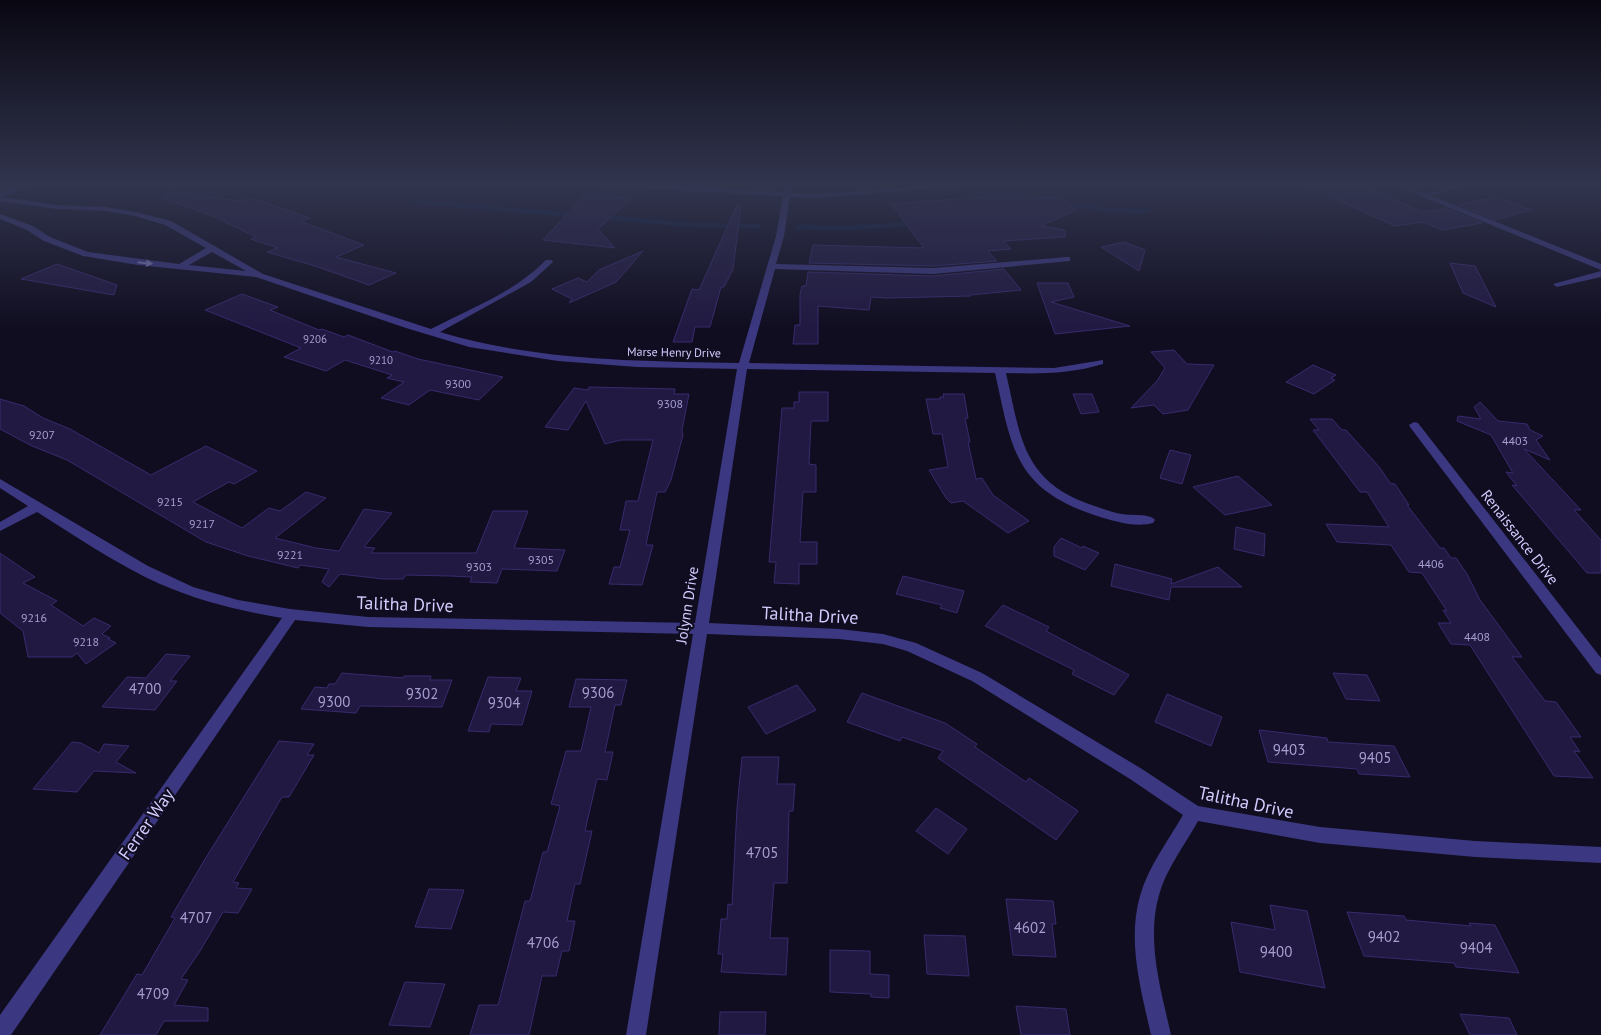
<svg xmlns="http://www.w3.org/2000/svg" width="1601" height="1035" font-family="'PT Sans',sans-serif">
<rect width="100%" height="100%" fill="#100d20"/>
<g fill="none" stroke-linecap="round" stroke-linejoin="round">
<g stroke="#091b3e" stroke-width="4.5">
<polyline points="391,184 417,202 576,215"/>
<polyline points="1064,207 1085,206 1106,210 1148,211"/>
<polyline points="602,217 691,225 759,226"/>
<polyline points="798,227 844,228 914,224"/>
</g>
</g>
<g fill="#211942" stroke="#392a6e">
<polygon points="1302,184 1357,184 1423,212 1445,208 1482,223 1442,230 1423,222 1395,226"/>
<polygon points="166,191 241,201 251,198 310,218 300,221 364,245 336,257 396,273 369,285 315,266 267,252 278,248 251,239 256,237 213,216 164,199"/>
<polygon points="1020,194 1025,198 1061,197 1076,210 1041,226 1065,230 1065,237 1003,241 1011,249 988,251 997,261 933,266 809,263 813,245 924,248 891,204"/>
<polygon points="585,195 632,198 598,229 615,248 543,240"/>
<polygon points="1496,197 1532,210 1496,220 1459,205"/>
<polygon points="737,205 741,206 733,269 724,287 721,287 710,327 695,327 692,342 673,342 692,289 699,290"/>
<polygon points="1124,242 1145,250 1139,271 1101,247"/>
<polygon points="643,251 616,282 569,303 572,299 552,289 578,278 587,282 599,270"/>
<polygon points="1450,263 1475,266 1496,307 1463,293"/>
<polygon points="57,264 117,285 114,295 21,279"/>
<polygon points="1004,269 1021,290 970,295 971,296 887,298 871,297 869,310 818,306 818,344 793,344 795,325 800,325 800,294 802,286 806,286 808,272 933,276"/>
<polygon points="1037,283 1068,283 1074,297 1051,302 1130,326 1055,334"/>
<polygon points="242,294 278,307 270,310 319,330 322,329 344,337 348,335 393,352 395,351 418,359 503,377 479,400 430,390 409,405 381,398 404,382 387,378 392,375 345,360 326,371 284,357 301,348 205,310"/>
<polygon points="1174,350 1187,364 1214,365 1188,410 1163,414 1154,405 1131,408 1157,381 1165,368 1151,352"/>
<polygon points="1313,365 1336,375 1331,378 1335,380 1314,394 1286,382"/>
<polygon points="589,387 675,389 674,394 689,394 682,430 683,435 671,480 665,492 657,492 646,545 653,545 642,585 609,584 614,567 620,567 630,530 620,530 626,501 638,501 653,440 621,440 605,444 586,401 568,430 545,427 574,388 588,390"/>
<polygon points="799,392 828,392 828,421 811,421 809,464 816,465 816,492 803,492 800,542 817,542 817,564 799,564 799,584 774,583 776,562 769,562 782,408 794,408 794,402 799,402"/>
<polygon points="943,394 964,394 968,418 965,418 970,442 968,442 976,479 982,478 993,495 1029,521 1008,533 963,501 951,503 946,498 929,470 948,467 942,434 933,434 926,399 940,399 940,397 944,397"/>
<polygon points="1073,394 1092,394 1099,412 1081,414"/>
<polygon points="0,399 24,406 43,418 70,429 151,475 206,446 257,471 234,484 229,482 193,502 242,528 269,508 280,511 306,492 326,498 275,538 316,548 339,551 364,509 392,513 364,547 375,548 371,553 476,553 493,511 528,511 514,548 565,550 557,571 502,569 497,583 470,582 472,577 450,576 406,575 403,579 383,579 340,574 329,587 322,582 329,569 300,565 298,568 248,556 206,542 67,460 32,446 0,429"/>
<polygon points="1480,402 1498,421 1527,424 1530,430 1543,436 1536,440 1550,460 1524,449 1581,510 1574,510 1601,540 1601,573 1587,573 1512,485 1517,486 1506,472 1513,473 1491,435 1457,421 1458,416 1481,419 1474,407"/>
<polygon points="1310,419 1332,419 1342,430 1346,430 1380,468 1390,483 1395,484 1409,505 1407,505 1440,548 1444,548 1451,558 1456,558 1467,574 1480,600 1522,657 1512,657 1545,701 1556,702 1581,737 1570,737 1580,752 1574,751 1593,778 1554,776 1470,645 1451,644 1438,623 1451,623 1443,610 1447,611 1422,573 1409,572 1391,545 1337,542 1326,524 1389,527 1367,492 1360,492 1313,430 1319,430"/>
<polygon points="1170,450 1191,455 1182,484 1160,478"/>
<polygon points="1238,476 1272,505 1225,515 1193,487"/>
<polygon points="1236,527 1265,534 1264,556 1234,549"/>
<polygon points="1061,538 1082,548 1083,546 1099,553 1085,570 1054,556 1054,547"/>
<polygon points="0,553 35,577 23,583 57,601 51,605 83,626 94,618 111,626 102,634 110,638 108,639 116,643 86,664 77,653 72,657 28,657 23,631 0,613"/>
<polygon points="1115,564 1172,579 1171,584 1218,567 1242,587 1171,587 1169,600 1111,586"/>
<polygon points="903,576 964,591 957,613 940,608 942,605 896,594"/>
<polygon points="1003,605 1049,627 1046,631 1129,675 1114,695 1072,674 1074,670 985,626"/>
<polygon points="166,654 190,656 170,681 177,681 155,710 102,707 127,677 146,678"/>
<polygon points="342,673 403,678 404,676 431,676 430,680 452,680 442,707 360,706 356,713 301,709 315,687 327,688 329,684 335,684"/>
<polygon points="1333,673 1367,675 1380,701 1346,699"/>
<polygon points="488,677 521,678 516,691 532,691 522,725 491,724 489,732 468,731"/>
<polygon points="576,679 627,680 621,705 615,705 605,752 613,752 607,780 597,779 585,831 592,831 580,884 575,884 567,921 575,921 569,951 562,951 556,976 542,976 529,1035 470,1035 479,1005 498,1005 525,901 530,901 543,852 547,852 560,806 551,804 566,751 581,751 591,707 569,707"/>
<polygon points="797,685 816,710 766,734 748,707"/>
<polygon points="862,693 945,723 977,744 975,747 1026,782 1029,778 1078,811 1056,840 938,758 943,751 902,737 900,741 847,722"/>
<polygon points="1167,694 1222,717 1211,746 1155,722"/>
<polygon points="1259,730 1327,738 1328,742 1394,746 1410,777 1359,774 1357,769 1268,762"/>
<polygon points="279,741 314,744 307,755 314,755 289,797 282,797 233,882 239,883 236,888 252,889 238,913 223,912 200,951 181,979 188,980 174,1005 208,1008 208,1021 164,1021 156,1035 100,1035 137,974 142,975 175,918 171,917 205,859"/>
<polygon points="72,742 81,743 99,753 104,744 129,746 116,762 136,773 94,771 77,792 33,789"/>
<polygon points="742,757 779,757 777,784 795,784 793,811 789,811 787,883 774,883 770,938 788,938 786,975 721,972 723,954 718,954 719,944 721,919 727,919 728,904 732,905 737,808"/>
<polygon points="936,808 967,829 948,854 916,831"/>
<polygon points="429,889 464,890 451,929 415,927"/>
<polygon points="1006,899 1053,901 1056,924 1052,924 1056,957 1013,955"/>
<polygon points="1270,905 1307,911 1325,988 1240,972 1231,922 1275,930"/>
<polygon points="1347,912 1404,916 1406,920 1471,926 1469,923 1495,925 1519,973 1456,967 1454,963 1364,956"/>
<polygon points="924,935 965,936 969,976 927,974"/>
<polygon points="830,950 870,951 870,974 889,975 889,998 871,997 871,994 830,992"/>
<polygon points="405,982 445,984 430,1027 389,1025"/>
<polygon points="1016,1006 1066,1009 1070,1035 1021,1035"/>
<polygon points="720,1012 766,1012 765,1035 719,1035"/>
<polygon points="1460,1014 1509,1018 1517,1035 1470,1035"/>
</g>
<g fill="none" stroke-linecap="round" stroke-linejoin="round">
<g fill="#3b3780" fill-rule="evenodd">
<path d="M21,184H31L3,197L57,205L106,207L136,212L171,221L263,274L431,329C469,309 515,292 546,260H552L553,262L531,282L440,332C536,361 639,361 739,363L776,236L783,196L595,186L592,184H638L784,192L785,184H792L791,193C849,196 908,184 966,184L963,186L814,198L790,197L784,236L776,264L933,268L1067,257H1070V261L933,274L775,269L749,363L1054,368L1103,360V364C1070,374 1039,374 1006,373C1020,433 1021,478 1086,503C1098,507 1110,512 1122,514C1131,516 1150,513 1155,520L1153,523C1135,528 1114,521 1097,516C1014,489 1012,449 995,373L747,369L709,623L839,629L883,634L916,643L982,673L1142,769L1198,806L1320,827L1475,841L1601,847V863L1475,857L1320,843L1198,821C1185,845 1166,869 1159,895C1146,941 1161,990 1171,1035H1151C1141,990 1127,941 1140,896C1148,867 1168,841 1183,815L1130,779L972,681L907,651L883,644L839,639L707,634L646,1035H626L693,634L368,627L295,620L11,1035H0V1015L282,618C240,611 199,601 160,584C116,564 77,537 37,512L0,531V522L28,506L0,488V479L148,566L193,587L238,600L290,609L368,617L695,623L737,369L637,367L558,361L469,347L406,328L256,277L138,265L83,256L44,241L27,230L0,219V214L33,226L50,237L88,252L179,264L206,248L165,225L135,216L106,211L57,209L0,201V193ZM212,252L246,271L189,265Z"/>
<path d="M1392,184C1405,184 1416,193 1426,193C1439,193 1455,184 1472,184L1432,196L1601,264V270Z"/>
<polygon points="1601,271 1601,277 1557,287 1553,284"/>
<polygon points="1414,422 1418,423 1601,658 1601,675 1596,673 1410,427 1409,425"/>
</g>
</g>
<defs><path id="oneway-solid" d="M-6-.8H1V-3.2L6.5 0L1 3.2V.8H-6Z" transform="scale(1.25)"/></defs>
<use fill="#7f7ab9" href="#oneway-solid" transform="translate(145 263) rotate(6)"/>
<linearGradient id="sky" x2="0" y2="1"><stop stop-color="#090712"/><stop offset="0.56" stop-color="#31354e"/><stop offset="1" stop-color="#31354e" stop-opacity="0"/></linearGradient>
<rect width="1601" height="329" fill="url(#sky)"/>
<g text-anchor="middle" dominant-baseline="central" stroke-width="4.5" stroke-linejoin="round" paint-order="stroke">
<g font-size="11" fill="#a69fd0">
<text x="315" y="339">9206</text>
<text x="381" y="360">9210</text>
</g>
<g font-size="12" fill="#d3ccff" stroke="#100d20">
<text transform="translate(674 352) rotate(1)">Marse Henry Drive</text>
</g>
<g font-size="12" fill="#a69fd0">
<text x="458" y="383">9300</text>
<text x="670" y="403">9308</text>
<text x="42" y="434">9207</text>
<text x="1515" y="440">4403</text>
<text x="170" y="501">9215</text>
<text x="202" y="523">9217</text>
<text x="290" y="554">9221</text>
<text x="541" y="559">9305</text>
<text x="1431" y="563">4406</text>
<text x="479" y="566">9303</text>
<text x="34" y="617">9216</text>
<text x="1477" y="636">4408</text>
<text x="86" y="641">9218</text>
</g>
<g font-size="15" fill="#d3ccff" stroke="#100d20">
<text transform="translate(1520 537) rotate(52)">Renaissance Drive</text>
<text transform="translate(687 605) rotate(-81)">Jolynn Drive</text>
</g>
<g font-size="15" fill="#a69fd0">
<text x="145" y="688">4700</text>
<text x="598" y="692">9306</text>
<text x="422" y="693">9302</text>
<text x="334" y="701">9300</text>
<text x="504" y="702">9304</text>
<text x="1289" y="749">9403</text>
<text x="1375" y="757">9405</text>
<text x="762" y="852">4705</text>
<text x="196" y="917">4707</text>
<text x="1030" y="927">4602</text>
<text x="1384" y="936">9402</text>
<text x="543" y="942">4706</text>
<text x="1476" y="947">9404</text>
<text x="1276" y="951">9400</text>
<text x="153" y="993">4709</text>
</g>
<g font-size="18" fill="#d3ccff" stroke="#100d20">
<text transform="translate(405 604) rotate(2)">Talitha Drive</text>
<text transform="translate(810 615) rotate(3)">Talitha Drive</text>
<text transform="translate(1246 802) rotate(12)">Talitha Drive</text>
<text transform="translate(146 824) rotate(-55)">Ferrer Way</text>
</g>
</g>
</svg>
